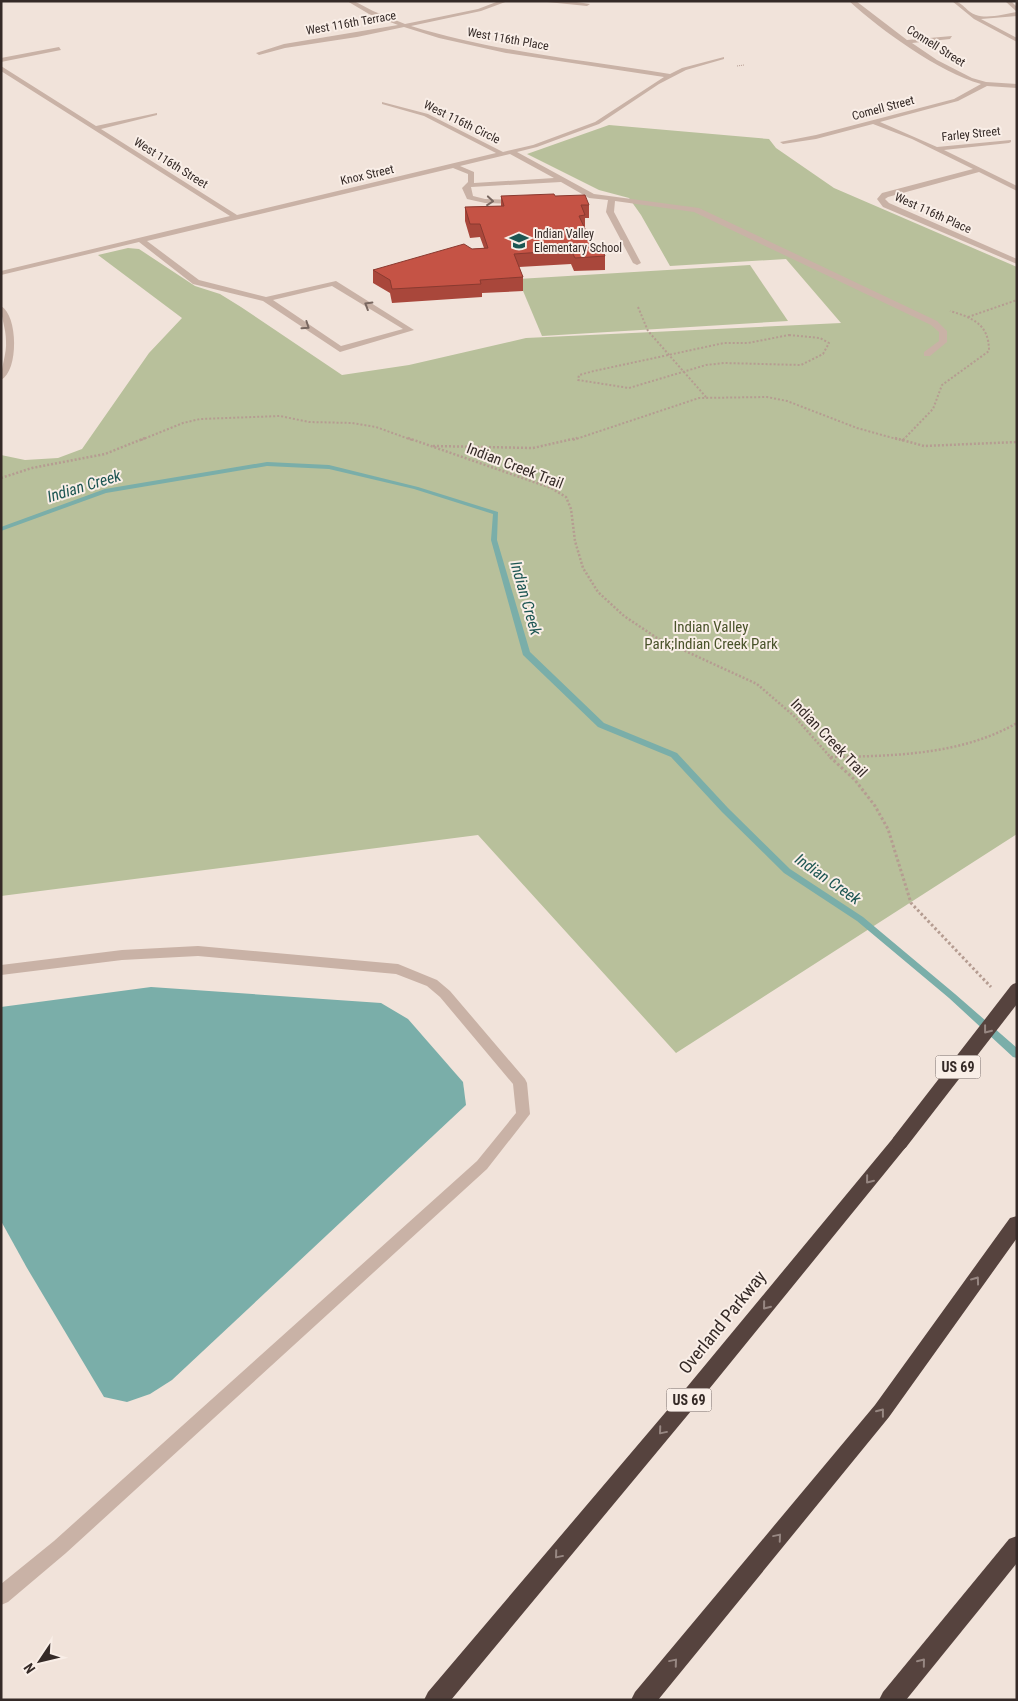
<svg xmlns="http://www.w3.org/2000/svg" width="1018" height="1701" font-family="'Roboto Condensed',sans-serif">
<rect width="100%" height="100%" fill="#f1e3da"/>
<g fill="#b8c09b">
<polygon points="609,125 769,139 776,148 834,188 1017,267 1017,834 676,1053 478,835 1,896 1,455 25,460 58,458 82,449 149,353 182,318 98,255 128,248 139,249 195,286 220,294 241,307 342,375 409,365 526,338 841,323 786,259 670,266 641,215 629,198 599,190 527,154"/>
<polygon points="750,265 788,321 542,336 518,279"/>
</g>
<polygon fill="#7aaea9" points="151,987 381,1003 408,1019 463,1082 466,1105 172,1380 150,1394 127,1402 104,1397 27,1268 1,1221 1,1007"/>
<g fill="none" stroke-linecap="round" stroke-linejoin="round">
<polygon fill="#7aaea9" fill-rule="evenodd" points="267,462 329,465 418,487 498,512 497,540 530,652 604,723 677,753 728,808 790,869 863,917 955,994 1017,1048 1017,1058 1013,1057 949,998 857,921 784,873 722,812 671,757 598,727 523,655 491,540 493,514 414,489 329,469 267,466 106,493 1,531 1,527 105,489"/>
<polyline stroke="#b59c91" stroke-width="1" stroke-dasharray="1 1" stroke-linecap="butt" points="737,66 744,65"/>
<g stroke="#b59c91" stroke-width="2" stroke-dasharray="2 2" stroke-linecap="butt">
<polyline points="638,307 648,331 706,397"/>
<polyline points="968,317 1017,300"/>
<polygon points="789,335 820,338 829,343 823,354 801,365 724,363 706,365 629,388 578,380 579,375 594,371 724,343 748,343"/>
<polyline points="141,440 183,423 200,419 280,416 309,422 352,423 376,427 412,440"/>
<polyline points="573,440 699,398 767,397 787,401 857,428 900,440"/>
<path d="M903,440L933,409L942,385L989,351C989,324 973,318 950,311"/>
</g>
<g stroke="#b59c91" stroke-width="2.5" stroke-dasharray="2 2" stroke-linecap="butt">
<polyline points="408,438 551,488 566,497 571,509 575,541 583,568 598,592 624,616 657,638 757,684 794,716 832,759"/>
<polyline points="895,438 924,446 1017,442"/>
<polyline points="902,441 905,438"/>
<polyline points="433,446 533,448 577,438"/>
<polyline points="1,478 32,468 105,454 145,438"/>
<path d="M831,757C894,756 961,755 1017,723"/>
</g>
<polyline stroke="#b59c91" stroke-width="3" stroke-dasharray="2.5 2.5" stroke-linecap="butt" points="830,757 855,780 875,806 888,829 911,903 991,987"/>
<g fill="#c9b2a6" fill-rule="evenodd">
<path d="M347,1H354L373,11L405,24L478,9L499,1H508L481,11L411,26C495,52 583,60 670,74L682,68L724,57V59L686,70L659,84L599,124L537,147L517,152L594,194L699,208L937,321L947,331V342L930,356H924V352L939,341V332L931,325L694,212L615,201L614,212L641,263L637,265L633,263L606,212L608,200L589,198L561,182L471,187L473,196L485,199L516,200L520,202L516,204L485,203L467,199L462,188L468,182V174L453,168L147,241L199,280L266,297L336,281L414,330L340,352L263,301L193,284L139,242L1,275V271L230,216L1,71V66L96,126L157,113V115L101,129L237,215L496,153L424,116L382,104V102L428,114L503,152L533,145L595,122L664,77L506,53L439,38L404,27L357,37L285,48L259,55L256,53L284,44L398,25L369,14ZM510,154L554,178L474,183V172L460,166ZM332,286L403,329L341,346L273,300Z"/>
<polygon points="537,1 570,1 590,4 587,6"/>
<path d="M849,1H856L907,40L952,36L950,39L912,43L937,60L972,78L986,82L1017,84V88L987,86L958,101L880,122L937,147L1011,140V142L1009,143L944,150L1009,182L1017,186V191L979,172L888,197L885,199L889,203L1017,259V264L883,207L877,199L882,193L973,169L912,139L873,124L816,139L783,144L780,142L816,135L954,99L981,84C939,72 882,31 849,1Z"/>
<path d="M952,1C963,1 966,12 976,15C988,19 1005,14 1017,12V16L981,19L1017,38V42L974,19Z"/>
<polygon points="1005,1 1011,1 1017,7 1017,12"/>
<polygon points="59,47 61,50 1,62 1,58"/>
<path d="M1,306C18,315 19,371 1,380C1,366 7,354 6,341C6,328 1,318 1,306Z"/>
<polygon points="198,946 398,964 437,980 450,991 525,1079 527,1083 530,1114 487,1169 66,1553 8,1602 1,1605 1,1584 54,1541 477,1161 516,1113 513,1084 440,997 427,986 396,974 198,956 122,960 1,975 1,965 122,950"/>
</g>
<g fill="#56433e" fill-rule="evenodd">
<polygon points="900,1135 906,1137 909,1142 906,1147 701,1399 451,1700 424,1700 428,1692 687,1387 894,1137"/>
<polygon points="1017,1216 1017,1238 889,1417 658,1700 631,1700 635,1692 875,1405 1010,1218"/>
<polygon points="1017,1536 1017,1563 906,1700 879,1700 883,1692 1009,1539"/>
</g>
<polyline stroke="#56433e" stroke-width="16" points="900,1142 1017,991"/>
</g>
<polygon fill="#a9473b" points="501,196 555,196 589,205 589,218 585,218 585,229 593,246 605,256 605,270 574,271 571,264 519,267 523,277 523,291 482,293 482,297 392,303 390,293 373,283 373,270 472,249 484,248 480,237 470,238 465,221 465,207 501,206"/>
<polygon fill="#c55345" stroke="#8a3a30" points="554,194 555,196 585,195 589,205 581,205 585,215 579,216 593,246 602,249 605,256 575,258 571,250 514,254 523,277 480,280 481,284 392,289 390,280 373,270 464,244 472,249 488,248 480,224 470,224 465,207 504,206 501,196"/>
<defs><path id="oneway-chevron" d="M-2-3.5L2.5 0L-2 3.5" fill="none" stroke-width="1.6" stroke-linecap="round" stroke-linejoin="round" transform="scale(1.25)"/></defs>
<g stroke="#786760">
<use href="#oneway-chevron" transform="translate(490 201) rotate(5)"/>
<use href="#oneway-chevron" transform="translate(368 305) rotate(-149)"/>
<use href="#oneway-chevron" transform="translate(306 326) rotate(34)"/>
</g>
<g stroke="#978782">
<use href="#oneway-chevron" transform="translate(987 1030) rotate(128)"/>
<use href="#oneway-chevron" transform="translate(869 1180) rotate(129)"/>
<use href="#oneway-chevron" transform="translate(976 1280) rotate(-54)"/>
<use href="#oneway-chevron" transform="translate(766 1306) rotate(129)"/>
<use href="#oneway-chevron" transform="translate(881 1412) rotate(-52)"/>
<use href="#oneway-chevron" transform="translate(662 1431) rotate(130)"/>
<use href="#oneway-chevron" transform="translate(778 1537) rotate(-50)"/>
<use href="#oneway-chevron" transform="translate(558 1555) rotate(130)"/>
<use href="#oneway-chevron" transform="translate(674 1662) rotate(-50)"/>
<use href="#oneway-chevron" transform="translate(922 1662) rotate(-51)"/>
</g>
<defs>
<g id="school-bare" transform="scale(1.5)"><path d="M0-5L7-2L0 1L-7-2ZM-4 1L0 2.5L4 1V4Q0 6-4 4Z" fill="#1d5653" stroke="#f9eee7" stroke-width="2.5" paint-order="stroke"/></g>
</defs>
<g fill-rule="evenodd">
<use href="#school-bare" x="519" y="241"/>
</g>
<g text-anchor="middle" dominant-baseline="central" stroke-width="4" stroke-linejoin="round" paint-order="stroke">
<g font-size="12" fill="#352a27" stroke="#f9eee7">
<text transform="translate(351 23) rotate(-10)">West 116th Terrace</text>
<text transform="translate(508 39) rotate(10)">West 116th Place</text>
<text transform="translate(936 46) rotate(32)">Connell Street</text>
<text transform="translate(883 108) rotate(-15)">Comell Street</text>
<text transform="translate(462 122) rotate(26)">West 116th Circle</text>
<text transform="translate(971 134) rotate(-6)">Farley Street</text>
<text transform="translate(171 163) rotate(32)">West 116th Street</text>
<text transform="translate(367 175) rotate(-13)">Knox Street</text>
<text transform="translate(933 213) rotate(24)">West 116th Place</text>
</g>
<g font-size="12" fill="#352a27" stroke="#f9eee7" text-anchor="start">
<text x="534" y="234">Indian Valley<tspan x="534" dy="14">Elementary School</tspan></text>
</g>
<g fill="#f9eee7" stroke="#706561" stroke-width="1">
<rect x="935.5" y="1055.5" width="45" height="23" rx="4"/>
<rect x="666.5" y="1388.5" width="45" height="23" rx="4"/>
</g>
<g font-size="14" font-weight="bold" fill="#352a27">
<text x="958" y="1067">US 69</text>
<text x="689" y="1400">US 69</text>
</g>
<g font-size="15" fill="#352a27" stroke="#f9eee7">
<text transform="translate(515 466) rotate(21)">Indian Creek Trail</text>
<text transform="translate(829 738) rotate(46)">Indian Creek Trail</text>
</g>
<g font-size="15" fill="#4a532b" stroke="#f9eee7">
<text x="711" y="627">Indian Valley<tspan x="711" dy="17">Park;Indian Creek Park</tspan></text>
</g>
<g font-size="16" font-style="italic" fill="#1d5653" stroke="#f9eee7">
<text transform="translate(84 486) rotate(-17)">Indian Creek</text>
<text transform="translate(526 598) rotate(74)">Indian Creek</text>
<text transform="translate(828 879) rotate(35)">Indian Creek</text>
</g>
<g font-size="18" fill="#352a27" stroke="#f9eee7">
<text transform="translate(722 1322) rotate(-51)">Overland Parkway</text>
</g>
</g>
<rect width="1018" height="1701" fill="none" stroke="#352a27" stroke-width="5"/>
<g transform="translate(40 1661) rotate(235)" stroke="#f9eee7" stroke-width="4" paint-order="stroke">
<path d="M0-4L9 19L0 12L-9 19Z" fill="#352a27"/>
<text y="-8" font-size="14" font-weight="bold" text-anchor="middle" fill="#352a27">N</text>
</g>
</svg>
